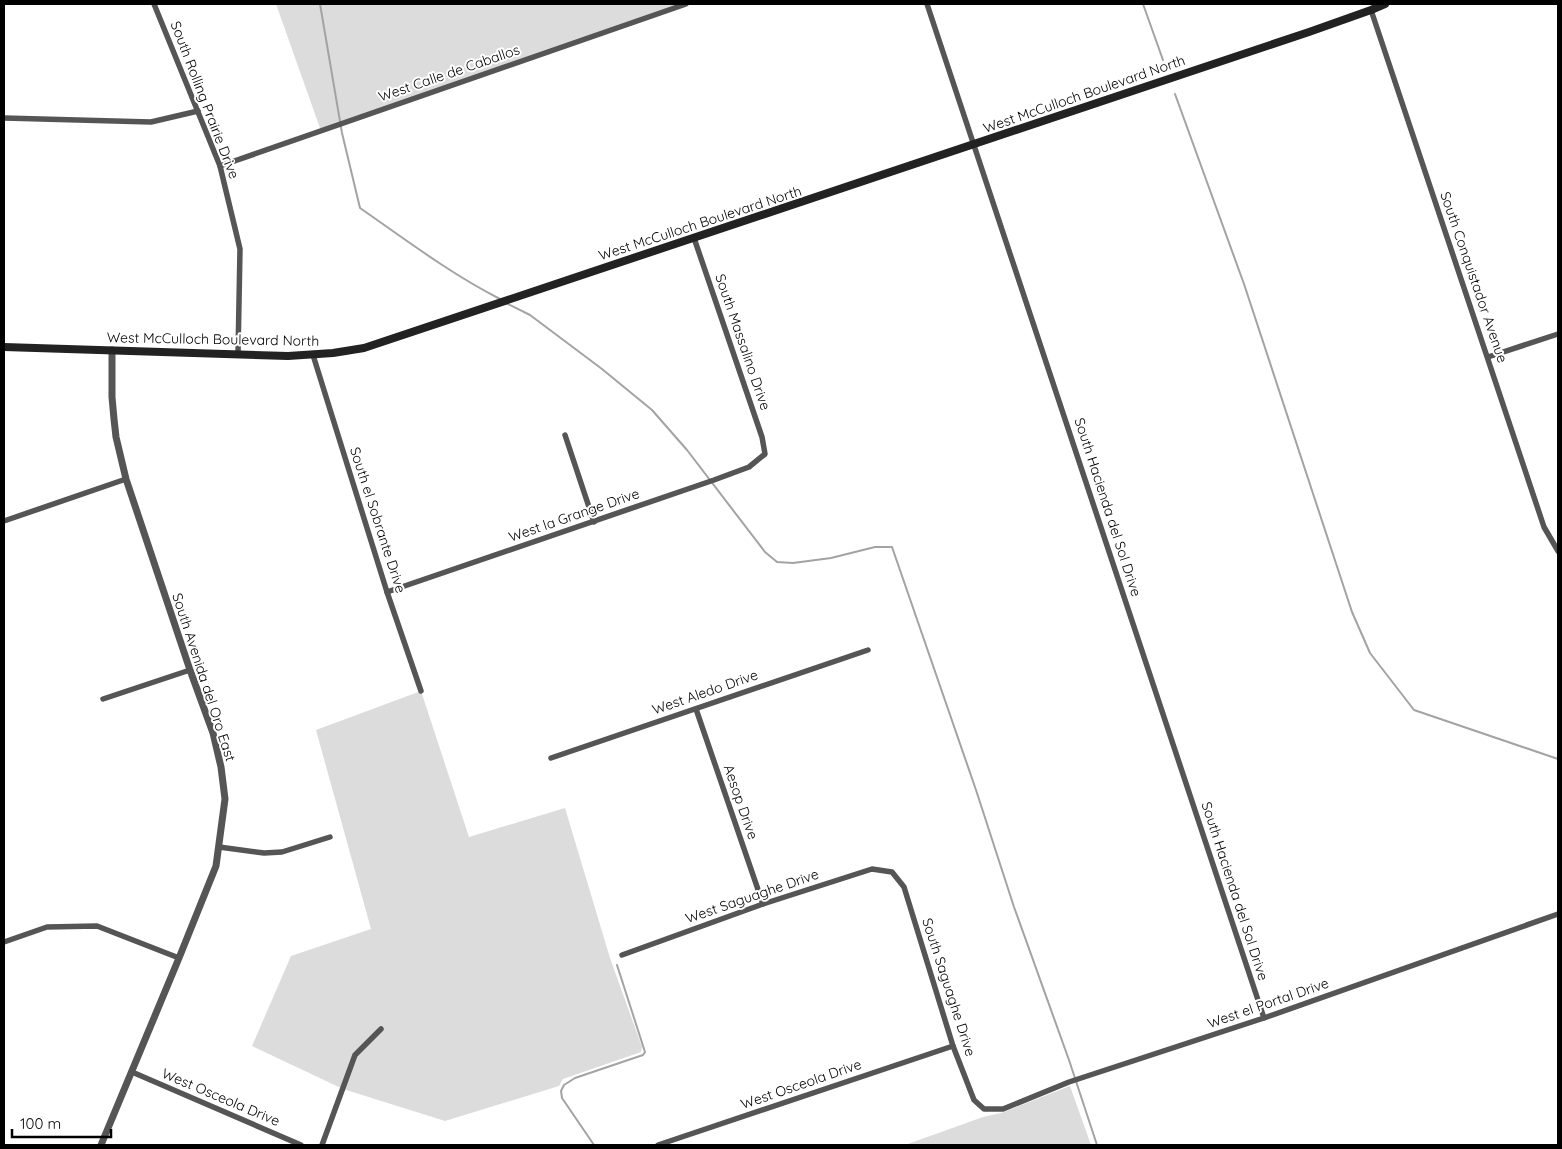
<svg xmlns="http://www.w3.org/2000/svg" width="1562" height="1149" font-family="Quicksand,sans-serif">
<rect width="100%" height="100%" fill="#fff"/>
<g fill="#dcdcdc">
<polygon points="276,4 686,4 321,131"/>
<polygon points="421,691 469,837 565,808 610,958 642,1047 641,1052 563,1079 559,1086 445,1121 343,1089 252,1046 291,956 371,929 316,730"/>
<polygon points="1070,1086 1091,1145 905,1145 983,1117 1001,1113"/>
</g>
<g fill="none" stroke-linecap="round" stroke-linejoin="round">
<g stroke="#a3a3a3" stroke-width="2">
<path d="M320,4L342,133L360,208C406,240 451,274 500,299"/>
<polyline points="1143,4 1163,60"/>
<polyline points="1175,94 1244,284 1352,612 1370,653 1414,710 1558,759"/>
<polyline points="506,303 530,315 602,369 652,410 687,450 765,552 777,562 793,563 831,558 875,547 892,547 976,790 1014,907 1069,1060 1097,1145"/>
<polyline points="594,1145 562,1098 561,1091 564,1085 575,1078 643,1055 645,1052 617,965"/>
</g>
<g stroke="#555" stroke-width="5.5">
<polyline points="154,4 220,166 240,249 238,354"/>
<polyline points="927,4 1264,1018"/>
<polyline points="1371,10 1544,527 1558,551"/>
<polyline points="4,118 151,122 198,111"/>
<polyline points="220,166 686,4"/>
<polyline points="313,355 387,592 421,691"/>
<polyline points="1488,357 1558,334"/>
<polyline points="565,435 594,522"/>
<polyline points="4,521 126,479"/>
<polyline points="387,592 714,480 749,467 765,454 762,437 694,238"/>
<polyline points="103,699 190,670"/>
<polyline points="696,709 763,904"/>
<polyline points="551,758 868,650"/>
<polyline points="219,847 264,853 282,852 330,837"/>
<polyline points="4,942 47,927 97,926 179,958"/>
<polyline points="622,955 763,904 872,869 892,872 904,887 953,1046 974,1100 984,1109 1003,1109 1069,1082 1264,1018 1558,914"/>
<polyline points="132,1072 301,1145"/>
<polyline points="322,1145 355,1055 381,1029"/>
<polyline points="658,1145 953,1046"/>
</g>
<polyline stroke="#555" stroke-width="7" points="101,1145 179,958 216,866 225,799 221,767 213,733 190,670 126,479 116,437 114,419 112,397 112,350"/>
<polyline stroke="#222" stroke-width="8" points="4,347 288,356 333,353 364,348 1309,32 1371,10 1385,4"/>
</g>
<g text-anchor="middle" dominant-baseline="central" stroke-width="4" stroke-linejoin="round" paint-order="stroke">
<g font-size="14" fill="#000" stroke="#fff">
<text transform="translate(449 73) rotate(-19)">West Calle de Caballos</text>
<text transform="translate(1084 94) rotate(-19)">West McCulloch Boulevard North</text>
<text transform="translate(205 100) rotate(69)">South Rolling Prairie Drive</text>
<text transform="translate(700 223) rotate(-18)">West McCulloch Boulevard North</text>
<text transform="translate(1474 277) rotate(71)">South Conquistador Avenue</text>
<text transform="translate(213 339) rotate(1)">West McCulloch Boulevard North</text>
<text transform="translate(743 342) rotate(71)">South Massalino Drive</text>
<text transform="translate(1108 507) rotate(72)">South Hacienda del Sol Drive</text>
<text transform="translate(574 515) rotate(-19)">West la Grange Drive</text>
<text transform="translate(378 520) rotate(72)">South el Sobrante Drive</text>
<text transform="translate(204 677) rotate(72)">South Avenida del Oro East</text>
<text transform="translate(705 692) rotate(-19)">West Aledo Drive</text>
<text transform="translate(741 802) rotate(71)">Aesop Drive</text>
<text transform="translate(1235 891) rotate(72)">South Hacienda del Sol Drive</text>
<text transform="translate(752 896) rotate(-19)">West Saguaghe Drive</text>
<text transform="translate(949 987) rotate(72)">South Saguaghe Drive</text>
<text transform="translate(1268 1003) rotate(-19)">West el Portal Drive</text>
<text transform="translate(801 1084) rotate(-19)">West Osceola Drive</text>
<text transform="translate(221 1097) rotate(23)">West Osceola Drive</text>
</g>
</g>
<rect width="1562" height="1149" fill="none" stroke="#000000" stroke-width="10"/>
<path d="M12 1129v8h99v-8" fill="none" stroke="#000000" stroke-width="2.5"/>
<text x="20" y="1129" font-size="15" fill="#000000" stroke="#ffffff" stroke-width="4" paint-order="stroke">100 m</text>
</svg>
